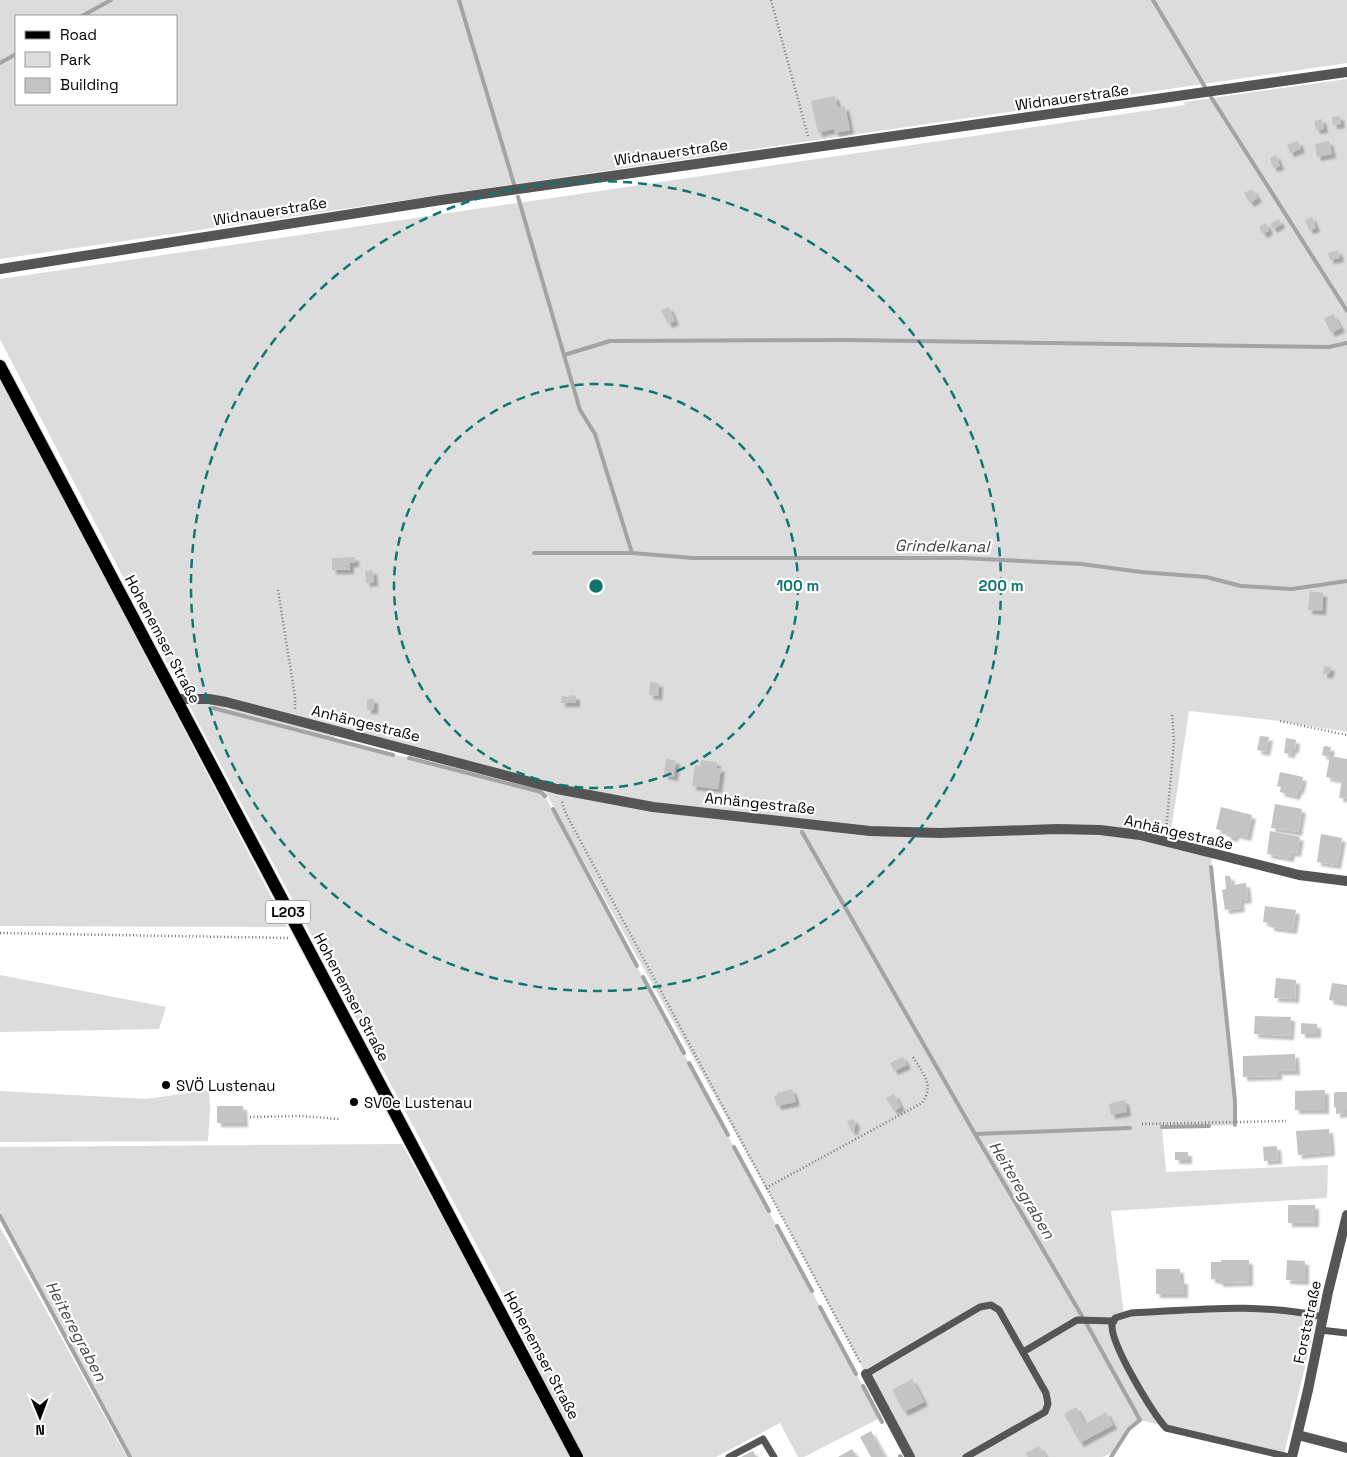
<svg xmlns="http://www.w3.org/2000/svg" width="1347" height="1457" font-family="'Space Grotesk',sans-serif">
<defs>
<filter id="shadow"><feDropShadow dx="4" dy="4" stdDeviation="1" flood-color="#0004"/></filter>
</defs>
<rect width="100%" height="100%" fill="#fff"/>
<g fill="#dcdcdc" fill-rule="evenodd">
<path d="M0,0H1347V63L0,259ZM16,16H176V104H16Z"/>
<polygon points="1347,79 1347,732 1280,721 1189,711 1169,845 1212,858 1211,867 1235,1101 1235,1125 1162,1128 1166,1172 1328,1165 1327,1198 1111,1211 1124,1315 1319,1308 1284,1454 1140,1420 1129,1429 1113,1452 1103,1457 910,1457 776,1206 539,781 339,729 334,739 541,792 545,796 880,1418 804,1457 798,1457 780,1423 716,1457 580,1457 500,1289 199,724 0,339 0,279 1185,105 1184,102"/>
<polygon points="0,377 287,927 0,926"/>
<polygon points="0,975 166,1007 159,1029 0,1032"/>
<polygon points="209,1090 210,1108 208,1141 0,1142 0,1091 146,1099"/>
<polygon points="402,1144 574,1457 129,1457 0,1216 0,1147"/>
<polygon points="0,1227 127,1457 0,1457"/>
</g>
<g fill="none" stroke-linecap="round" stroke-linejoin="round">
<g stroke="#a3a3a3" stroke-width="4">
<polyline points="459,0 514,184"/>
<polyline points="1153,0 1205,87"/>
<polyline points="82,16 111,0"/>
<polyline points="0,63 16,54"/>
<polyline points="1211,97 1347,311"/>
<polyline points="518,197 580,410 595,434 632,553"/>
<polyline points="564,355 610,341 848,340 1329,347 1347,343"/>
<polyline points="534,553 632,553 693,558 962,558 1081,564 1141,572 1206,577 1241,586 1292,589 1347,581"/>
<polyline points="213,708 393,755"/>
<polyline points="409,758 541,792 545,796"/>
<polyline points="553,809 637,966"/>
<polyline points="802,832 975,1134"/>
<polyline points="1211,867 1235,1101 1235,1125"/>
<polyline points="643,977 684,1053"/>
<polyline points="689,1063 728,1135"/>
<polyline points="1162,1127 1209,1126"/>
<polyline points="734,1147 769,1211"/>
<polyline points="0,1216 130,1457"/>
<polyline points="777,1226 812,1291"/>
<polyline points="820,1307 856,1374"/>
<polyline points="1082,1316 975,1134 1130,1128"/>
<polyline points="1085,1321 1140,1420 1129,1429 1111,1457"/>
<polyline points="863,1386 882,1422"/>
<polyline points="900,1456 901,1457"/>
</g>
</g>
<g fill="#c4c4c4" filter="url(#shadow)">
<polygon points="835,96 838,108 845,106 850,130 835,133 834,129 818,133 811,101"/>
<polygon points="1340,116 1341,124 1333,125 1332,117"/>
<polygon points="1322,119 1324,129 1316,130 1314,121"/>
<polygon points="1298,141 1301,149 1290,153 1287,145"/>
<polygon points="1329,141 1332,154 1317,157 1315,144"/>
<polygon points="1276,155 1280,166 1273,168 1270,158"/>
<polygon points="1252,189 1258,198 1250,203 1244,193"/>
<polygon points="1312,217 1316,228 1309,230 1305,220"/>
<polygon points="1279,219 1281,224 1273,229 1270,224"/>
<polygon points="1266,223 1269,231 1263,234 1259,227"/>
<polygon points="1338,250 1340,258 1330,260 1328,253"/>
<polygon points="669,307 675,321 668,324 661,310"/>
<polygon points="1333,314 1341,328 1331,333 1324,319"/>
<polygon points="355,557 355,563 350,563 350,570 332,570 332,558"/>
<polygon points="373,570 374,582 366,583 365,571"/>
<polygon points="1310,591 1323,593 1322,611 1308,610"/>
<polygon points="1324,666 1331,667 1329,674 1323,674"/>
<polygon points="650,682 659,683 658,696 649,695"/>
<polygon points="569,695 576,696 576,703 561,703 562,696 569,697"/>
<rect x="367" y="699" width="7" height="11"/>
<polygon points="1260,736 1269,737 1266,752 1257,750"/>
<polygon points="1286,738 1296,740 1295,749 1292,749 1291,754 1284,753"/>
<polygon points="1324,746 1331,747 1329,757 1322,755"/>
<polygon points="1330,756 1347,759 1347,799 1339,798 1342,780 1326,777"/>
<polygon points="666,759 676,760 674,777 664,775"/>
<polygon points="701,760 717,762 716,768 721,768 718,789 692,786 695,765 700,766"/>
<polygon points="1280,772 1303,777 1300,790 1298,790 1296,796 1280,792 1281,787 1277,786"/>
<polygon points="1275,804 1302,809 1298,832 1271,828"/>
<polygon points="1221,807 1252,815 1247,837 1235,834 1234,838 1226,836 1227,832 1216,829"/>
<polygon points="1270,831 1300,837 1297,853 1291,852 1290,858 1267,854"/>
<polygon points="1321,834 1342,838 1337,865 1317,862"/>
<polygon points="1225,876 1230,876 1232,885 1246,883 1248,899 1240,900 1241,908 1225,910 1222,890 1226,889"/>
<polygon points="1265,906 1296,910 1293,930 1270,927 1270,923 1263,922"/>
<polygon points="1276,978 1296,980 1295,999 1274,998"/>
<polygon points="1332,983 1347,985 1347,1003 1329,1000"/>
<polygon points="1255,1016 1291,1017 1290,1036 1254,1034"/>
<polygon points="1301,1023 1317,1024 1317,1034 1301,1034"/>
<polygon points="1295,1054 1296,1071 1278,1071 1278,1076 1243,1077 1243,1056"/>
<polygon points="903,1057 907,1065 894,1071 890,1063"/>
<polygon points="792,1089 796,1102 777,1106 774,1096 778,1095 777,1093"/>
<polygon points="1325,1090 1325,1110 1295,1110 1295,1091"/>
<polygon points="1336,1092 1347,1092 1347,1109 1345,1109 1345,1113 1336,1114 1336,1107 1334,1108 1334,1093"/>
<polygon points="894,1094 901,1107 894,1111 886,1098"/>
<polygon points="1125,1100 1127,1112 1111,1115 1109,1104"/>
<polygon points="217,1106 243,1106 244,1123 217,1123"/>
<polygon points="854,1119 856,1126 854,1127 855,1130 851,1131 847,1121"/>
<polygon points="1329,1129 1331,1152 1298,1155 1296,1131"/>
<polygon points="1277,1146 1278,1160 1264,1161 1263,1147"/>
<rect x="1175" y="1152" width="13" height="8"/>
<rect x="1288" y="1205" width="27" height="18"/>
<polygon points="1221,1260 1249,1260 1249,1282 1219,1283 1219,1280 1211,1279 1211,1262 1221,1262"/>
<polygon points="1287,1260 1305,1261 1305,1281 1286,1280"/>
<polygon points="1156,1269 1180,1269 1180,1280 1184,1280 1184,1294 1156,1294"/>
<polygon points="912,1379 924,1402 904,1412 892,1390"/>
<polygon points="1076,1407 1085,1424 1106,1412 1113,1425 1080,1443 1064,1414"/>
<polygon points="871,1431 879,1446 885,1457 871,1457 860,1437"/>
<polygon points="1039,1446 1046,1457 1028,1457 1026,1453"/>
<polygon points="852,1449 857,1457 838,1457"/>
<polygon points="753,1451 756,1457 741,1457"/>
</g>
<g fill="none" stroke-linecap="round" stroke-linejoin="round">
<g stroke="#dbdbdb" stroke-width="14">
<polyline id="primary" points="0,366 577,1457"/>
</g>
<g stroke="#777" stroke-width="2.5" stroke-dasharray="1 2.5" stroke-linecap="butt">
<polyline points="771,0 808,136"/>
<polyline points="278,590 295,697 295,709"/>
<polyline points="1280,721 1347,735"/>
<polyline points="562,802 566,814 861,1364"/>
<polyline points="1166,831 1174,742 1172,713"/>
<polyline points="0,933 288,938"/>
<polyline points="250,1117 301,1116 339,1119"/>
<polyline points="1142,1124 1286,1121"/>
<path d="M766,1188L922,1103C935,1085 923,1074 913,1057"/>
</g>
<g stroke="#555" stroke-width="7">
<polyline points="1320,1330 1347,1333"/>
<polyline points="1023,1352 1077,1320 1114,1321"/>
<polyline points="866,1374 980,1307 991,1305 999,1310 1046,1393 1048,1404 1045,1412 966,1457"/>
<polyline points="729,1457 763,1439 774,1457"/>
<path d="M1289,1457L1166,1428C1152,1412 1111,1345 1112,1325C1112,1324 1114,1320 1115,1318L1131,1313C1195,1310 1259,1302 1323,1317"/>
</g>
<g stroke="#555" stroke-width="10">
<polyline points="0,269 441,200 1347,72"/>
<polyline points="177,699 209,699 226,702 557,789 653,807 870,831 940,833 1057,829 1100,830 1140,835 1299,875 1347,881"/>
<polyline points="866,1374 910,1457"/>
<polyline points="1298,1435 1347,1448"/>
</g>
<polyline stroke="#555" stroke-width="10" points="1292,1457 1308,1390 1328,1292 1347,1215"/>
<use href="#primary" stroke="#000" stroke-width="12"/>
</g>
<g fill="none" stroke="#0f766e" stroke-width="2.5" stroke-dasharray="9 6">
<circle cx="596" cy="586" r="202"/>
<circle cx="596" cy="586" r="405"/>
</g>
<g fill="#000" stroke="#fff" stroke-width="2">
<circle cx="166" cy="1085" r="5"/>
<circle cx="354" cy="1102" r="5"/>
</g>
<g text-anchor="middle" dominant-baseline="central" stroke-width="4.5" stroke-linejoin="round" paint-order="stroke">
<rect fill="#fff" stroke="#4c4c4c" stroke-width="1" x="265.5" y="900.5" width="45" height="23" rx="4"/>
<g font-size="14" font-weight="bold" fill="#000">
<text x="288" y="912">L203</text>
</g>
<g font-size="15" fill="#000" stroke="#fff">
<text transform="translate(1072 97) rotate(-8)">Widnauerstraße</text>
<text transform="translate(671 152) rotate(-8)">Widnauerstraße</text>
<text transform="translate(270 211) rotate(-9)">Widnauerstraße</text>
<text transform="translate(163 639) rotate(62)">Hohenemser Straße</text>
<text transform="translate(366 723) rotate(14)">Anhängestraße</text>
<text transform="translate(760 803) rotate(6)">Anhängestraße</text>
<text transform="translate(1179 832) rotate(13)">Anhängestraße</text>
<text transform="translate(352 997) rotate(62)">Hohenemser Straße</text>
<text transform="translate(1307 1322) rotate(-78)">Forststraße</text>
<text transform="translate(542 1355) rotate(62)">Hohenemser Straße</text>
</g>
<g font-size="15" fill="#000" stroke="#fff" text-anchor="start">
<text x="176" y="1085">SVÖ Lustenau</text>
<text x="364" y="1102">SVOe Lustenau</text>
</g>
<g font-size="16" font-style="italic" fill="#444" stroke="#fff">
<text transform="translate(942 546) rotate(1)">Grindelkanal</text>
<text transform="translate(1022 1190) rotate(59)">Heiteregraben</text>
<text transform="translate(76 1331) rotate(62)">Heiteregraben</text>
</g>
</g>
<circle cx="596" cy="586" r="8" fill="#0f766e" stroke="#fff" stroke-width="2.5"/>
<g font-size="15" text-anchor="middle" font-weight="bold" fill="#0f766e" stroke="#fff" stroke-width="4.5" stroke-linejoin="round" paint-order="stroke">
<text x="798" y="591">100 m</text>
<text x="1001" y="591">200 m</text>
</g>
<rect x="15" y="15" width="162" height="90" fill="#ffffff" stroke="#999999"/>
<rect x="25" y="31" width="25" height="8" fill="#000000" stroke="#999999"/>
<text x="60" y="40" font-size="15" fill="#000000">Road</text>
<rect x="25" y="52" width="25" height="15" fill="#dcdcdc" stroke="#999999"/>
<text x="60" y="65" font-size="15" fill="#000000">Park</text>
<rect x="25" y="78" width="25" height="15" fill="#c4c4c4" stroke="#999999"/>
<text x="60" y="90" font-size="15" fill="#000000">Building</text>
<g transform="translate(40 1417) rotate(179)" stroke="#ffffff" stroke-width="4" paint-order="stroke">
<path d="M0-4L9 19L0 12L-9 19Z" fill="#000000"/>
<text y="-8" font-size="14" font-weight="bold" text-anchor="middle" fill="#000000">N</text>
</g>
</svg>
